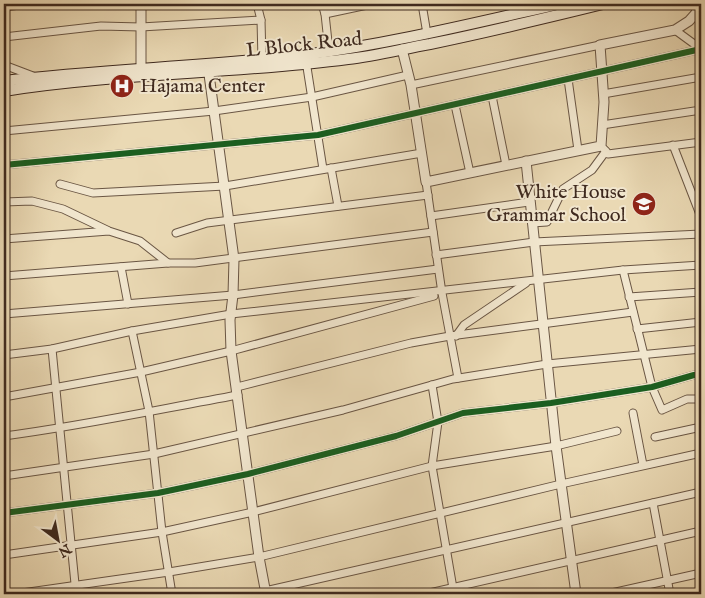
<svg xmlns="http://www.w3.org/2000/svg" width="705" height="598" font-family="'IM FELL English',serif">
<rect width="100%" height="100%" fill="#ead9b4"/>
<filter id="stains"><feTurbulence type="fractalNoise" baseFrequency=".004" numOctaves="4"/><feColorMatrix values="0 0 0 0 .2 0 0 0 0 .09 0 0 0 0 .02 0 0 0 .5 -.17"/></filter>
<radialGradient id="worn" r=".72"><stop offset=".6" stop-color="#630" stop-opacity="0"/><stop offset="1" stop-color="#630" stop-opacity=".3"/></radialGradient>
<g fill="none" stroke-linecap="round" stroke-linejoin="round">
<g stroke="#6a5644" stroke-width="9">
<g id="minor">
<polyline points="257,4 261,20 262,60"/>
<polyline points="322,4 325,14 329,51"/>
<polyline points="422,4 427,34"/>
<polyline points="4,7 28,4"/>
<polyline points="325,14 372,4"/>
<polyline points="675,30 701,49"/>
<polyline points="4,37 101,26 141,27 261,20"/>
<polyline points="306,61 323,169"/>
<polyline points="4,65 33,76"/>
<polyline points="568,79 578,150"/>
<polyline points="411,85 600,45"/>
<polyline points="603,94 701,77"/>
<polyline points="492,96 506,165"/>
<polyline points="455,105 470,173"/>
<polyline points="602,125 701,110"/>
<polyline points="4,131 214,111 312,97 408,75"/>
<polyline points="673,145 701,217"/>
<polyline points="604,149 608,154 701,142"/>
<polyline points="4,165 318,135 701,49"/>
<polyline points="331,168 338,206"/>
<polyline points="426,182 442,293 458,378"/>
<polyline points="60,184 93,193 225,186 422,153"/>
<polyline points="4,202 32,201 63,209 107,230"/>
<polyline points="431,216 529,202"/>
<polyline points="532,223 547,222 563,189 592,170 606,151"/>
<polyline points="176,233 207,223 428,195"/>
<polyline points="4,239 109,231 140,241 168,263 195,263 433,232"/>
<polyline points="436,255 534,242 701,234"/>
<polyline points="121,267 128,304"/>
<polyline points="623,270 652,387 662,410 687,399 701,399"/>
<polyline points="4,276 168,263"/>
<polyline points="629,297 701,292"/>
<polyline points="4,314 233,295 438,269"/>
<polyline points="637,329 701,322"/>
<polyline points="132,331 149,411 162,532 172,594"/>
<polyline points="456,336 464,325 526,283"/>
<polyline points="52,349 76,594"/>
<polyline points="4,355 52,349 132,331 231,314 623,270 701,265"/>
<polyline points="432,385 438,422 432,466 454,594"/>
<polyline points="237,387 411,343 450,336 633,312"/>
<polyline points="4,397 141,372 231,351 434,296"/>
<polyline points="633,413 643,465"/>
<path d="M4,436C82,426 160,409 238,395"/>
<polyline points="655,437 701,427"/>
<polyline points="4,476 154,454 343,410 453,379 547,364 701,349"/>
<polyline points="653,503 670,594"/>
<polyline points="4,513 158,493 248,474 396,436 463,413 551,403 652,387 694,375 701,375"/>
<polyline points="4,555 162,532 253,512 432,466 556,446 617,431"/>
<polyline points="265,591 701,492"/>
<polyline points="15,594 169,572 259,557 561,484 701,453"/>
<polyline points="425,594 701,531"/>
<polyline points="607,594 701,573"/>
</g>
</g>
<g stroke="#6a5644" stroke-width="11">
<g id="tertiary">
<polyline points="402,49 411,85 426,182 601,146 604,102 600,45 675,30 689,21 697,12 695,4"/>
<polyline points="208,67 234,259 233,295 230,320 231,351 259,557 266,594"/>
<polyline points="141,68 141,4"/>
<polyline points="526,161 556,446 576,594"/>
</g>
</g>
<g stroke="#3f2a1f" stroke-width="12">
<g id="secondary">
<path d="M4,81C103,69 203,67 303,55C389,44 474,23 559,4"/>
<path d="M4,91C118,73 233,74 348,59C375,56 402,49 430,44C488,32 546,18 603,4"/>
</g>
</g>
<use href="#minor" stroke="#f1e6ce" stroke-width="7"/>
<use href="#tertiary" stroke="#f1e6ce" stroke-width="9"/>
<use href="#secondary" stroke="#f1e6ce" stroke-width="10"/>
<g stroke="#f1e6ce" stroke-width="9">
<g id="cycleway">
<polyline points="4,165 318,135 701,49"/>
<polyline points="4,513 158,493 248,474 396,436 463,413 551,403 652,387 694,375 701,375"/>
</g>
</g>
<use href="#cycleway" stroke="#1b5e20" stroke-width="6"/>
</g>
<defs>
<g id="hospital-disc" transform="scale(1.25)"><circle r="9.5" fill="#8f2418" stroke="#f1e6ce"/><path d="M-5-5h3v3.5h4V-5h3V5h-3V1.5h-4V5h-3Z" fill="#fff"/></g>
<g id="school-disc" transform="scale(1.25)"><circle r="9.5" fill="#8f2418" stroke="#f1e6ce"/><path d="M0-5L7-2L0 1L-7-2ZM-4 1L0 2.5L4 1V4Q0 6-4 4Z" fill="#fff"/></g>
</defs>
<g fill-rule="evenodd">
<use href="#hospital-disc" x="122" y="86"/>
<use href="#school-disc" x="644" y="204"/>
</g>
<g text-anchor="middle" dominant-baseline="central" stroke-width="4" stroke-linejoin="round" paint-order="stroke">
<g font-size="20" fill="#3f2a1f" stroke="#f1e6ce">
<text transform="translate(304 45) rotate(-6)">L Block Road</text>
</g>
<g font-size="20" fill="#3f2a1f" stroke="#f1e6ce" text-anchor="start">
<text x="140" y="86">Hajama Center</text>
<text x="626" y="192" text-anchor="end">White House<tspan x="626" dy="23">Grammar School</tspan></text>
</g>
</g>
<rect width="705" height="598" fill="none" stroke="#ead9b4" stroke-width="20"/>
<rect x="5" y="5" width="695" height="588" fill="none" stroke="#3f2a1f" stroke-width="2.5"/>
<rect x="10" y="10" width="685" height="578" fill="none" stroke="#3f2a1f"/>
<g transform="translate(58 540) rotate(148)" stroke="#f1e6ce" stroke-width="4" paint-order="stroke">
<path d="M0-4L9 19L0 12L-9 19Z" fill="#3f2a1f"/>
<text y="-8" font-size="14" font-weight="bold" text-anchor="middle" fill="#3f2a1f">N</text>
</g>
<rect width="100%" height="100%" filter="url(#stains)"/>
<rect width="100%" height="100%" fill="url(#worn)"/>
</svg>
